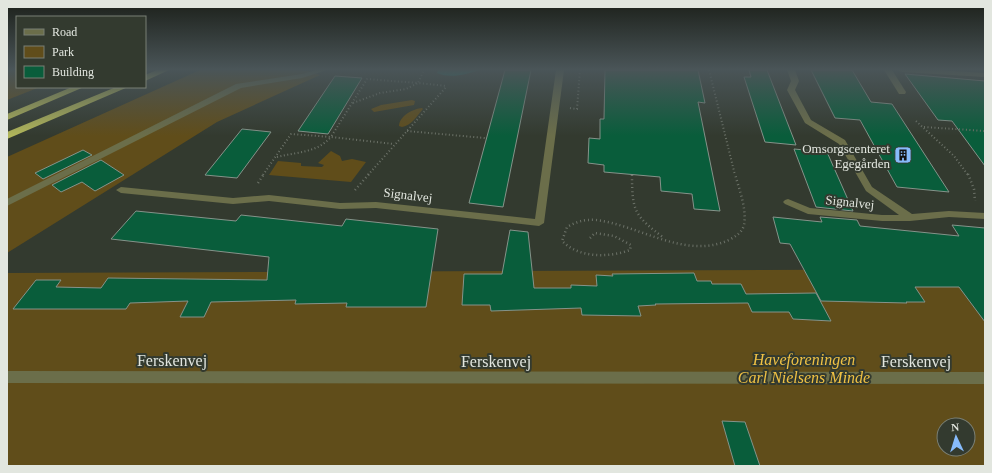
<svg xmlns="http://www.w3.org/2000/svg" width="992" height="473" font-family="Georgia,serif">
<rect width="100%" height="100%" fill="#333a2f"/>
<g fill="#604d1a" fill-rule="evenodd">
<polygon points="7,70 17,70 17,87 40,87 7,100"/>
<polygon points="200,70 296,70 308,71 320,75 217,122 7,253 7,157"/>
<polygon points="412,100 415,101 414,105 374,112 371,109 381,105"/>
<path d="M422,108L423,109C416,117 412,125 402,127L399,126C400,115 413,109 422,108Z"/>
<polygon points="331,151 340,156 342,161 352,159 366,162 351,182 269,175 278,161 301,163 301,166 322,167 324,165 318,163"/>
<path d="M985,269V466H7V273ZM944,425H968V449H944Z"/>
</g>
<path fill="#0e8074" d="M438,70H480C466,74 451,79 437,73Z"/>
<g fill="#095d3b" stroke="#85938a">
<polygon points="505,70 531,70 503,207 469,203"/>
<polygon points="605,70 698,70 705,103 698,102 720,211 694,209 692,194 661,191 660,177 604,172 604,165 588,163 589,138 600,139 600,119 604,119"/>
<polygon points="749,70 767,70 796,145 765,142 744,77 751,77"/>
<polygon points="811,70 852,70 871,102 892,104 949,192 897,187 860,120 835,118"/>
<polygon points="905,74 985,81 985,166 952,121 938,120"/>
<polygon points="335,76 362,78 328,134 298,131"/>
<polygon points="242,129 271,132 237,178 205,175"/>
<polygon points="794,149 827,152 853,211 816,207"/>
<polygon points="83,150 92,155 43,179 35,173"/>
<polygon points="101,160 124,175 95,191 82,182 61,192 52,185"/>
<polygon points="136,211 236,221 241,215 342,226 346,219 438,229 426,307 346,307 347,303 295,304 296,300 211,302 204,317 180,317 188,301 130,303 126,309 13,309 36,280 61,280 56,287 101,288 108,278 267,280 269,257 111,239"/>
<polygon points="773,217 822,222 820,217 857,220 860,226 959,236 952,225 985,228 985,322 959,287 915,287 925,302 906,302 907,303 821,301 790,244 780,243"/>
<polygon points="510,230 528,232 534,288 571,288 571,285 597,286 596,275 613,276 612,274 694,273 697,281 711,281 712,284 741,284 746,294 816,293 831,321 793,319 789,312 752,312 748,303 655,304 656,305 638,306 641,316 582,315 581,308 491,311 490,305 462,305 464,274 502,274"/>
<polygon points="722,421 745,422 760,466 735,466"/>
</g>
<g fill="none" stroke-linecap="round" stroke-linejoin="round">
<g stroke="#6c7268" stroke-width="2" stroke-dasharray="1 2.5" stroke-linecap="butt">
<polyline points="709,70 735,175"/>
<polyline points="353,103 380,93 406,89 418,83 447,86"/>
<polyline points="570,108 577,109 580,70"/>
<polyline points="916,121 954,156 968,175"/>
<polyline points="924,127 985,131"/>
<polyline points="407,131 485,138"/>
<path d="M277,157C296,152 317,153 331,137L394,144"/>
<polyline points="263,175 291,134 331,137 367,79 418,83 424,70"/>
<polyline points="368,175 447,86"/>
</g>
<g stroke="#6c7268" stroke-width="2.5" stroke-dasharray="1 3" stroke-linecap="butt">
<polyline points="968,174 974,189 975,201"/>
<path d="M632,175C632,212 635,216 664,238"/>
<polyline points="258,183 264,174"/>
<polyline points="355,190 369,174"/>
<path d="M590,238L595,233L614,236L631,245L630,250C608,258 579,258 562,241L567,227C576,222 584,219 596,220C639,225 685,260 729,240C736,236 742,233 744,225C747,209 739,189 735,174"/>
</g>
<g fill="#6b6e4a" fill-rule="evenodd">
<polygon points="7,70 14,70 7,73"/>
<polygon points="316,70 327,70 302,78 241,88 7,206 7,199 236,84 302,74"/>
<polygon points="556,70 564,70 544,223 539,226 376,208 340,209 269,201 233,204 121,193 116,190 121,187 233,198 269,195 340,203 376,202 535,219"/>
<polygon points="787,70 795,70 799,81 795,90 811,120 845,140 872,187 912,214 949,211 985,213 985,219 949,217 910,221 882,221 808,214 785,204 783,202 785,200 788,199 810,208 882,215 899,215 866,191 839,144 805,123 787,90 791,81"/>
<polygon points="884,70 892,70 906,92 905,94 899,94"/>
<polygon points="898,70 937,70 985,73 985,77 902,72"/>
<polygon points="7,371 985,372 985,384 7,383"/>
</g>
<g fill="#b1b65a" fill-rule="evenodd">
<polygon points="157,70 169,70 145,81 145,75"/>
<polygon points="72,87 84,87 7,120 7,114"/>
<polygon points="116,87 128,87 7,139 7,132"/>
</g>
</g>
<linearGradient id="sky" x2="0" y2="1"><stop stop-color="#1c201a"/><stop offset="0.51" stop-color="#4a5558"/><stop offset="1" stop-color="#4a5558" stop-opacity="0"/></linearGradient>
<rect width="992" height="136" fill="url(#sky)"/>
<defs>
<g id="building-square" transform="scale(0.9)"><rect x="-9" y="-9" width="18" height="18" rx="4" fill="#87bbfb" stroke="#333a2f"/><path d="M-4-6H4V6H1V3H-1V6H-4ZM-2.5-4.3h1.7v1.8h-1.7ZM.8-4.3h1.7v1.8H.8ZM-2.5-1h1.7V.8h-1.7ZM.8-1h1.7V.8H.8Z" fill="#111"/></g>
</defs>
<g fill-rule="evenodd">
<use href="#building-square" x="903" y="155"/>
</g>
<g text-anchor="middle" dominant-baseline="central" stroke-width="4" stroke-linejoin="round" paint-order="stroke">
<g font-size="13" fill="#e2e6df" stroke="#333a2f" text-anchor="end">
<text x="890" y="148">Omsorgscenteret<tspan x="890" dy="15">Egegården</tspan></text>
</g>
<g font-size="13" fill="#e2e6df" stroke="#333a2f">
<text transform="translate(408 195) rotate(7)">Signalvej</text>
<text transform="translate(850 202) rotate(6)">Signalvej</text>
</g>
<g font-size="16" font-style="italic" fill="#efc144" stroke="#333a2f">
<text x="804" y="359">Haveforeningen<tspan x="804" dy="18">Carl Nielsens Minde</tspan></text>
</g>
<g font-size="16" fill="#e2e6df" stroke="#333a2f">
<text x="172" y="360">Ferskenvej</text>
<text x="496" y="361">Ferskenvej</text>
<text x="916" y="361">Ferskenvej</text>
</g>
</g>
<rect width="992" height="473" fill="none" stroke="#e2e6df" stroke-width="16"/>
<rect x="16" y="16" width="130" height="72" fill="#333a2f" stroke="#797f75"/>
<rect x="24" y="29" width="20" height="6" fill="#6b6e4a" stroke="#797f75"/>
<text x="52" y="36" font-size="12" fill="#e2e6df">Road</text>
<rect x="24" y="46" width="20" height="12" fill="#604d1a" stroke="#797f75"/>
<text x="52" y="56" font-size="12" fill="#e2e6df">Park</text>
<rect x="24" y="66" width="20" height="12" fill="#095d3b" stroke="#797f75"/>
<text x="52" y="76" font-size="12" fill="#e2e6df">Building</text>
<g transform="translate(956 437) rotate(356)"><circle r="19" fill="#333a2f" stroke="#797f75"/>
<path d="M0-3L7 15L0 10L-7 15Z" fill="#87bbfb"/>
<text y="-6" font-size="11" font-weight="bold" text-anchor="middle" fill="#e2e6df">N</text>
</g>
</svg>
